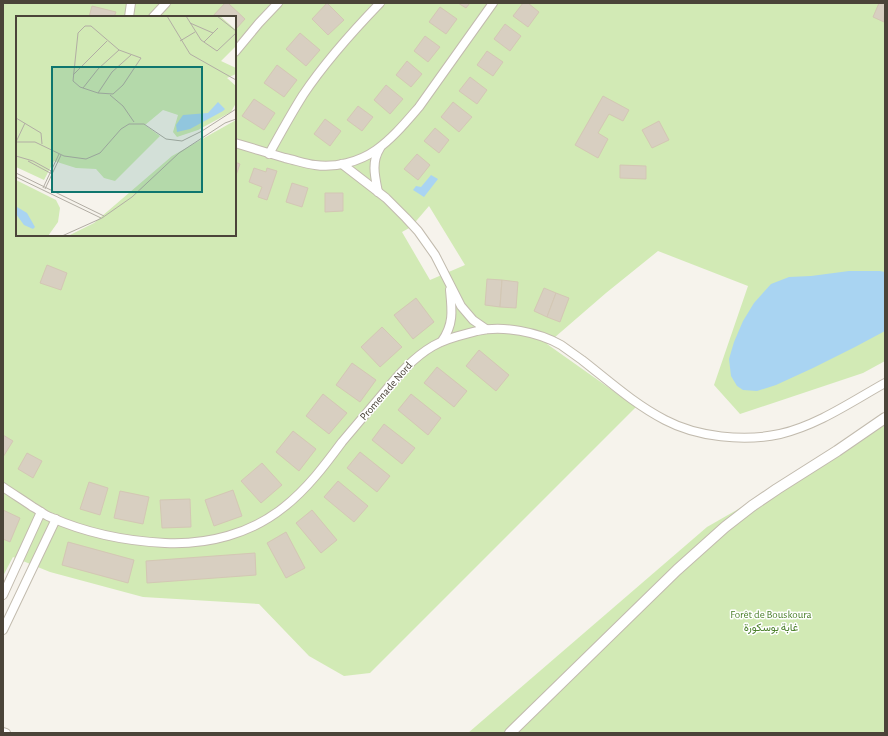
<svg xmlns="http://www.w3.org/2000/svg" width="888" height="736" font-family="'Alegreya Sans',Vazirmatn,sans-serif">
<rect width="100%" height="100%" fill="#f6f3ec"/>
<g fill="#d2eab5" fill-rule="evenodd">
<path d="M3,3H885V361L863,373L740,414L714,385L748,286L658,251L606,293L547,344L636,407L370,673L344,676L309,656L259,604L143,597L50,572L13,557L3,576ZM17,17H235V235H17ZM429,206L465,265L430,280L402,232L411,227Z"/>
<polygon points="885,425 885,733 468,733 707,527"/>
</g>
<g fill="#a9d4f2">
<polygon points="431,175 438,179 424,197 413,190 416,186 421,187"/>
<polygon points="849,271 880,271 885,272 885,331 855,347 813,368 776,385 757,391 743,390 737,386 731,376 729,359 734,342 743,321 754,303 771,284 789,277 811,276"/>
</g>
<g fill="#d8cfc1" stroke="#d3c7b4">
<polygon points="225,3 228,3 245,19 235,30 235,17 212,17"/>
<polygon points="327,3 344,20 328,35 312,19"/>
<polygon points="458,3 470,3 466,8"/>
<polygon points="523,3 528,3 539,12 528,27 513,16"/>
<polygon points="879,3 885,3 884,22 873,17"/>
<polygon points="92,6 116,12 114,17 89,17"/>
<polygon points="440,7 457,19 446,34 429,22"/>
<polygon points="505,24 521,36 510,51 494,39"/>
<polygon points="300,33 320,50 306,66 286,49"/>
<polygon points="425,36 440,47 428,62 414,51"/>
<polygon points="487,51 503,62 493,76 477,65"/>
<polygon points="407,61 422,74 411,87 396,75"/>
<polygon points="277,65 297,80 284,97 264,83"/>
<polygon points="470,77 487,90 477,104 459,91"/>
<polygon points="386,85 403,99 390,114 374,100"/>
<polygon points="603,96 629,110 623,121 609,114 598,133 608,139 598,158 575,145"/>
<polygon points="254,99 275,113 264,130 242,116"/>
<polygon points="453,102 472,117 459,132 441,117"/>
<polygon points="358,106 373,117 362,131 347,120"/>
<polygon points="325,119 341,131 330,146 314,134"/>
<polygon points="659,121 669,140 652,148 642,130"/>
<polygon points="435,128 449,140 439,153 424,141"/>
<polygon points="417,154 430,165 418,180 404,169"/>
<polygon points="235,162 240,164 235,178"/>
<polygon points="620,165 646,166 646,179 620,178"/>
<polygon points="254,168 266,172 267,168 277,171 267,200 258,197 262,187 249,182"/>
<polygon points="292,183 308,188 302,207 286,202"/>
<polygon points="325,193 343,193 343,211 325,212"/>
<polygon points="47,265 67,273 61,290 40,283"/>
<polygon points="487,279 502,280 500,307 485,305"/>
<polygon points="502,280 518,282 516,308 500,307"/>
<polygon points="544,288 556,293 547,317 534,311"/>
<polygon points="556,293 569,298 560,322 547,317"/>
<polygon points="416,298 434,322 413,339 394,315"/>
<polygon points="382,327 402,347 380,367 361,347"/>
<polygon points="479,350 509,375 496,391 466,366"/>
<polygon points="352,363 376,380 360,402 336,385"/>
<polygon points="437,367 467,391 454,407 424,383"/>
<polygon points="323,394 347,413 329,434 306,416"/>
<polygon points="411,394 441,418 428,435 398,410"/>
<polygon points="384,424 415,448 402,464 372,440"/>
<polygon points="293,431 316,449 299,471 276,452"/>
<polygon points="3,435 13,441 3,457"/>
<polygon points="360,452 390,476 377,492 347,468"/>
<polygon points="27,453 42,461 33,478 18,469"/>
<polygon points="262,463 282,485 261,503 241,481"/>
<polygon points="338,481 368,506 354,522 324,497"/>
<polygon points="89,482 108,488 100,515 80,509"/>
<polygon points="233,490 242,516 214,526 205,500"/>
<polygon points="120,491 149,497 143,524 114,518"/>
<polygon points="190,499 191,527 162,528 160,500"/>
<polygon points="3,510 20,518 10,542 3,539"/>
<polygon points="312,510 337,540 321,553 296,523"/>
<polygon points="286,532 305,568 286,578 267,543"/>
<polygon points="68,542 134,560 128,583 62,565"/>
<polygon points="255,553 256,575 147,583 146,561"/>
</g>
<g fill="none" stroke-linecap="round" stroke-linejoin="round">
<g stroke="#c2bbae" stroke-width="10">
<g id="minor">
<polyline points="129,17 131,3"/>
<polyline points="153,17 166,3"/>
<polyline points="235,52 259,23 278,3"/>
<path d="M235,143C252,148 268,153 285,158C295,160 305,164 315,165C335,168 359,162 376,150C392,139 406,122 419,107L493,3"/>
<path d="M269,154C280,134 291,114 303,95C325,62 352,32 380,3"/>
<polyline points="342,164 386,198 406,218 418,231 435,255 461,306 473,320 486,329"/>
<path d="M378,192C375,177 371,162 380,148"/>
<path d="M442,341C454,324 452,310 450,290"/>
<path d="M3,487C13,494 23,500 33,507C39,510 44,515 50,517C86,533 125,541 165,543C207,545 251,534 284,507C307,489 325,465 342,442C353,429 364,416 375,403C393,382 409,360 433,346C446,338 462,335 477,331C503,325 538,332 561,345C568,350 575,355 582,360C609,381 634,404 665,420C697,437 744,442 780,434C818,425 851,402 885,383"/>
<polyline points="3,595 41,512"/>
<polyline points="3,630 56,519"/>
<polyline points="3,732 6,733"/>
</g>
</g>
<g stroke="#c2bbae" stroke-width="12">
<polyline id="tertiary" points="510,733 677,570 725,527 752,506 777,489 837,451 885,418"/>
</g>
<use href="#minor" stroke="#fff" stroke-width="8"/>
<use href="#tertiary" stroke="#fff" stroke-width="10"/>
</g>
<g text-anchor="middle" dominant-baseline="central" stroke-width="3" stroke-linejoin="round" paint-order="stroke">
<g font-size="11" fill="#4b4439" stroke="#fff">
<text transform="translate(386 391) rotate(-49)">Promenade Nord</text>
</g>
<g font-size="11" fill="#4a7f2a" stroke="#fff">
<text x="771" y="614">Forêt de Bouskoura<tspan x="771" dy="13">غابة بوسكورة</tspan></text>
</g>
</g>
<g transform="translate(16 16)">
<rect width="220" height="220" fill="#f6f3ec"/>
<path d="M0,0H204L220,14V30L205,45L220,52V58L211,62L220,70V87L215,96L182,114L161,121L157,116L162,99L147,94L129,109L144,120L99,165L88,162L80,153L60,152L38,145L28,164L0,151ZM220,104V220H52L78,207L156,140ZM0,164L40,184L44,192L42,206L32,220H0Z" fill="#d2eab5"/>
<path d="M202,86L209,93L207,95L174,113L161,116L160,109L167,99L192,97ZM1,191L11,197L19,211L17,213L8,209L0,198Z" fill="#a9d4f2"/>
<path fill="none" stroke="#b2ada4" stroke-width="1" d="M151,0L174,38L220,64M170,0L185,24L201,35L220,17M201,0L220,15M174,7L197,17M69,10H75L103,34L125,42L107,69L97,78L82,77L64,71L57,65L62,17ZM164,25L179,16M188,26L202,12M57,59L91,25M67,72L82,53L103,34M82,77L96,56L115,39M94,79L107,90L118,106M0,102L25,117L26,128M0,126H19L48,140L70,143L84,137L105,113L113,108H128L150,123L166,125L186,115L220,93M0,126L9,107M0,140L17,145L37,156M12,145L36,158M0,157L88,200M0,161L85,202M27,172L43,138M29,173L45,139M46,220L86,202L116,181L163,137L209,107L220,103"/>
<path fill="#0f766e" fill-opacity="0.15" stroke="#0f766e" stroke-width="2" d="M36,51H186V176H36Z"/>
<rect width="220" height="220" fill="none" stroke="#4b4439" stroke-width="2"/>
</g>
<rect width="888" height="736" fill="none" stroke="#4b4439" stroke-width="8"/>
</svg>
